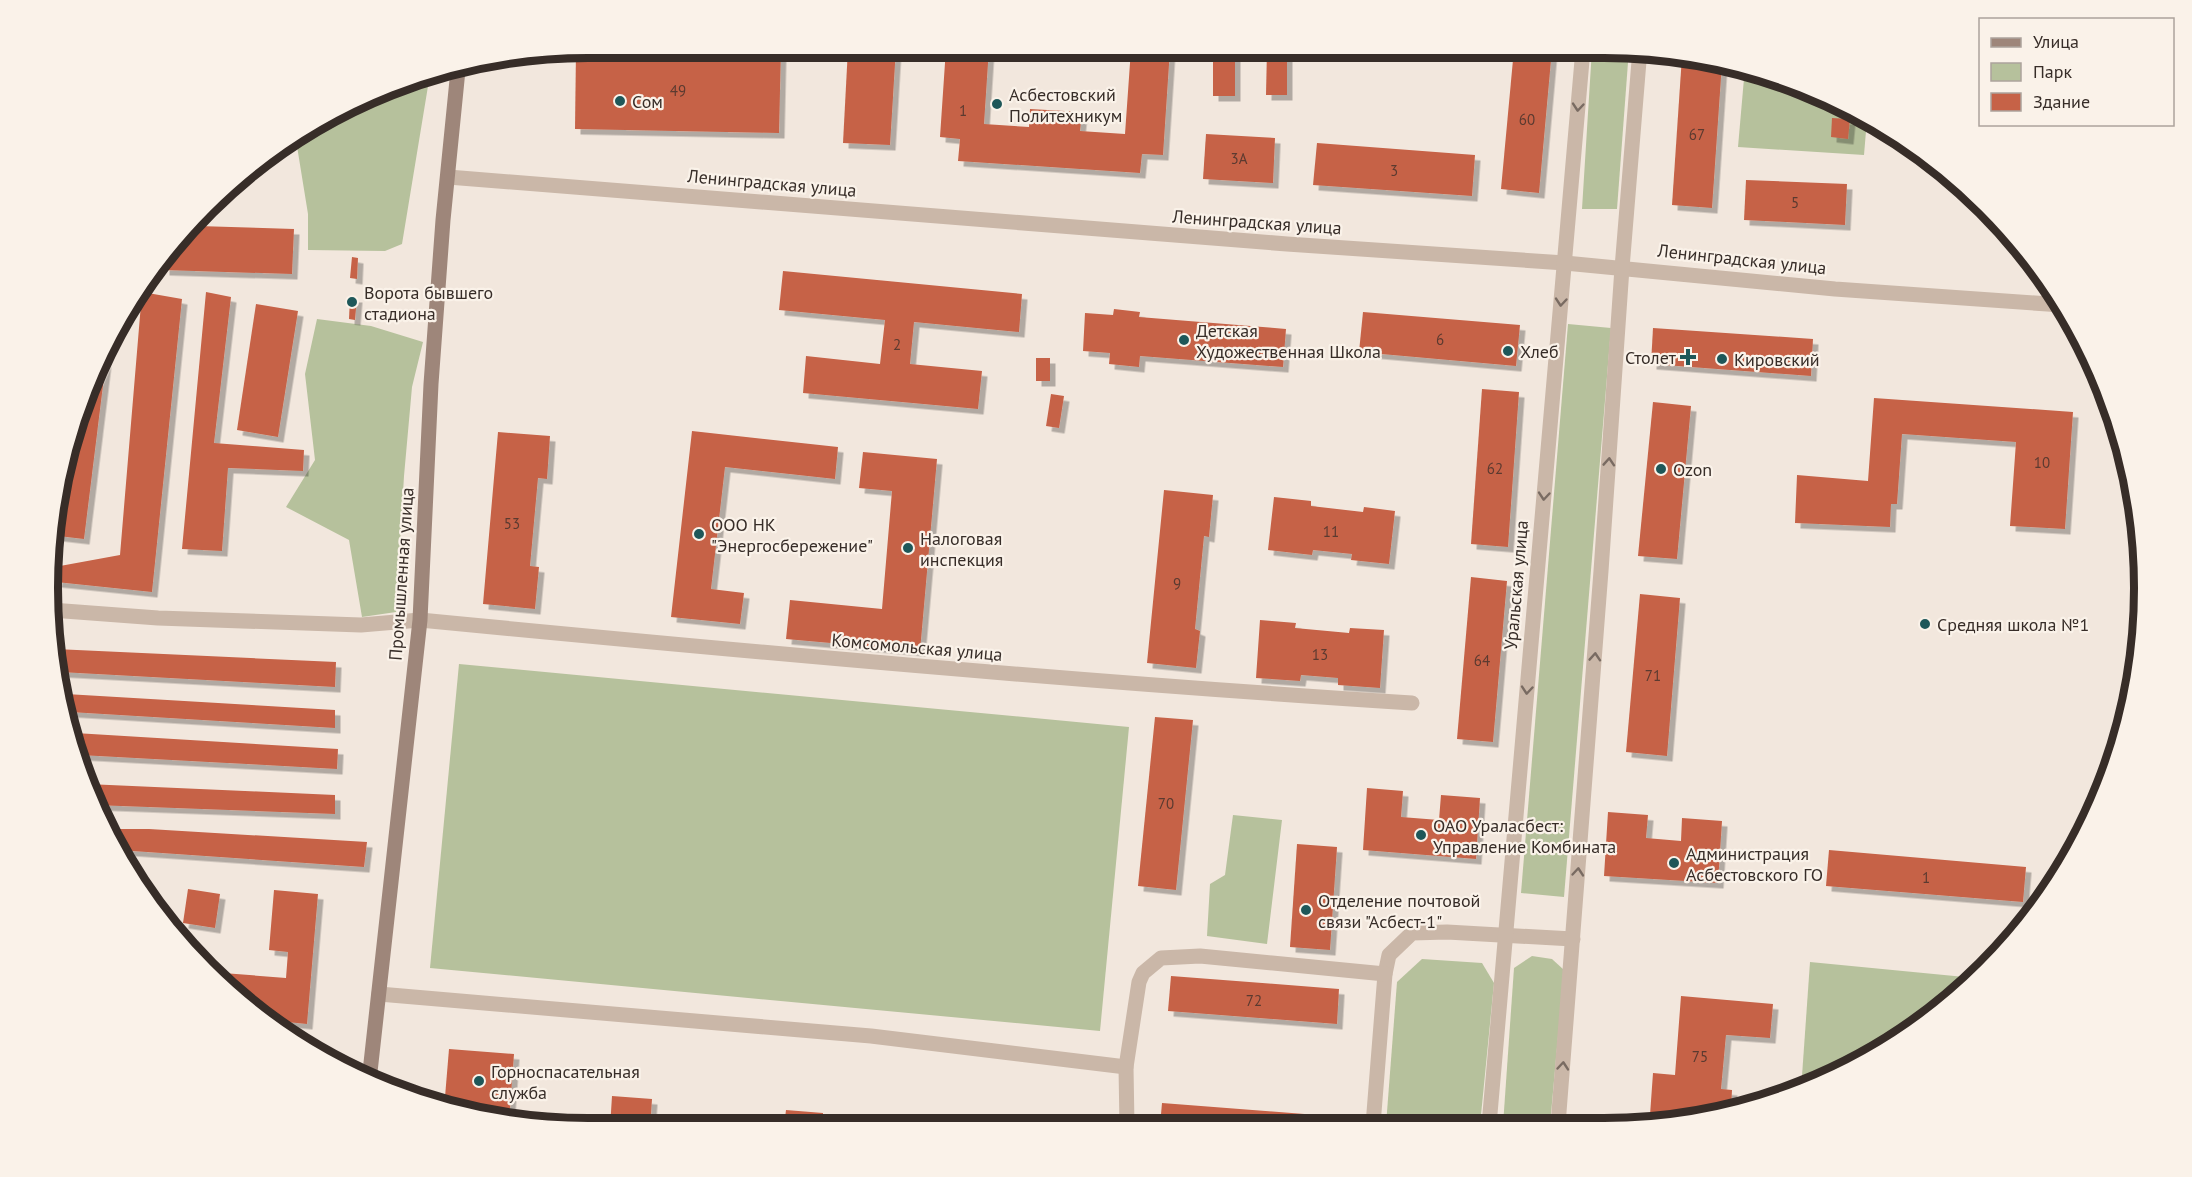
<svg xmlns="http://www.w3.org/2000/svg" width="2192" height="1177" font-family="'PT Sans',sans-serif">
<defs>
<filter id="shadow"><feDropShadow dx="5.5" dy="5.5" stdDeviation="0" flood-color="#0004"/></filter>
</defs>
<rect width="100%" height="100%" fill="#f2e7dd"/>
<g fill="#b6c19c">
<polygon points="1592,49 1629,49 1617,209 1582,209"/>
<polygon points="1745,67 1843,104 1867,119 1864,155 1738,147"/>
<polygon points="430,74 402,244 385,251 308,250 308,214 296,140 414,77"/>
<polygon points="317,319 371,326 423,342 412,387 404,476 396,612 362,617 349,540 286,507 315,460 305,374"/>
<polygon points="1568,324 1611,328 1564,897 1521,893"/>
<polygon points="459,664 1129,727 1100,1031 430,968"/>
<polygon points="1233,815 1282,820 1267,944 1207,936 1210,884 1225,875"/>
<polygon points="1532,956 1552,959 1564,970 1550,1125 1503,1125 1514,968"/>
<polygon points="1422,959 1482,963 1494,983 1480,1125 1386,1125 1397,982"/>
<polygon points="1810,962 1975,978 1932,1018 1810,1088 1801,1090"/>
</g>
<g fill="#c66247" filter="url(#shadow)">
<polygon points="588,48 781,48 779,133 575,129 576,50"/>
<polygon points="848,48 896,48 890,145 843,143"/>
<polygon points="946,48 989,48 984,124 1029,127 1030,109 1082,112 1080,131 1125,134 1131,49 1170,49 1163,155 1142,154 1140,173 958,161 960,139 940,137"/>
<rect x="1213" y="49" width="22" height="47"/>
<polygon points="1267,49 1287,49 1287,95 1266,95"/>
<polygon points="1514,49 1552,49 1539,193 1501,189"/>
<polygon points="1682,56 1722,63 1712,208 1672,205"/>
<polygon points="1832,118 1850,119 1848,139 1831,137"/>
<polygon points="1206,134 1275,138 1273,183 1203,179"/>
<polygon points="1317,143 1475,155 1472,196 1313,185"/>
<polygon points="1746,180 1847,184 1845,225 1744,220"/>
<polygon points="198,226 294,229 292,274 164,270 164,261"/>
<polygon points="352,257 358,258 357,279 350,278"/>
<polygon points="783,271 1022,294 1019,332 914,322 910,364 982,371 978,409 803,393 806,356 880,364 885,320 779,310"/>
<polygon points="142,292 182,299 152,592 56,582 60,566 120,555"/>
<polygon points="206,292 231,297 214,443 304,450 303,471 228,468 222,551 182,549"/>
<polygon points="350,297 357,297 355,320 349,319"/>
<polygon points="256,304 298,311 278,437 237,430"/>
<polygon points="1114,309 1140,312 1139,317 1286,329 1283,367 1140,356 1139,367 1109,364 1110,353 1083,351 1085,313 1113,315"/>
<polygon points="1363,312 1520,325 1516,366 1359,352"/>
<polygon points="1653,328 1813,339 1811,376 1651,364"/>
<rect x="1036" y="358" width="14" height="23"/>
<polygon points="106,361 84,539 58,536 66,449"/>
<polygon points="1482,389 1519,392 1508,547 1471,544"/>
<polygon points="1051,394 1064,396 1059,428 1046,426"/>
<polygon points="1874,398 2073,412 2065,529 2010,526 2016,442 1902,434 1897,504 1891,504 1890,527 1795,523 1797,475 1868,481"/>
<polygon points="1653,402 1691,406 1677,559 1638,556"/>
<polygon points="692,431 838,447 835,479 725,467 711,589 744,593 740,624 671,617"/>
<polygon points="498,432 550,436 547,479 538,478 530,566 539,567 535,609 483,604"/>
<polygon points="863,452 937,459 920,651 786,639 790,600 882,609 892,491 859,488"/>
<polygon points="1164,490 1213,495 1209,537 1204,536 1195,629 1200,631 1196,668 1147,663"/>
<polygon points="1274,497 1311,501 1311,506 1363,512 1364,507 1395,511 1389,564 1351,560 1352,554 1313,550 1312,555 1268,550"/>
<polygon points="1471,577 1507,581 1493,742 1457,739"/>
<polygon points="1640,594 1680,598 1667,756 1626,752"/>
<polygon points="1260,620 1296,623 1295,628 1349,633 1350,628 1384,630 1380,688 1338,685 1338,678 1301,675 1300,681 1256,678"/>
<polygon points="55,649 336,662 335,687 60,672"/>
<polygon points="66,694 335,710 335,728 70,712"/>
<polygon points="1155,717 1193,720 1176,890 1138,886"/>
<polygon points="75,733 338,749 337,769 80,755"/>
<polygon points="87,784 335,795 335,814 94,805"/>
<polygon points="1367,788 1403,791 1401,817 1439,820 1441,795 1480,798 1476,859 1363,850"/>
<polygon points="1608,812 1648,815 1646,838 1681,841 1682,818 1722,821 1718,883 1604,876"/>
<polygon points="107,829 149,829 367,842 364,867 118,850"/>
<polygon points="1297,844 1337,847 1330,950 1290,947"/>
<polygon points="1829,850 2026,867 2023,902 1826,886"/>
<polygon points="188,889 220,894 215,928 183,923"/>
<polygon points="274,890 318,894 307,1024 277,1021 222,982 223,973 286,978 288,952 269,950"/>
<polygon points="1171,976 1339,989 1337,1024 1168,1011"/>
<polygon points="1681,996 1773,1004 1770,1038 1726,1035 1721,1089 1732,1090 1731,1109 1673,1124 1674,1117 1650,1115 1653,1073 1675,1075"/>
<polygon points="449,1049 514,1054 509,1121 444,1109"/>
<polygon points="612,1096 652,1099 650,1128 610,1128"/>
<polygon points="1162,1103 1330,1116 1329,1125 1160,1126"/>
<polygon points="786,1110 823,1113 822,1127 784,1127"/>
</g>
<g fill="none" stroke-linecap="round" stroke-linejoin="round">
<g stroke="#cab7a8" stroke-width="15">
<polyline points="448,177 1287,244 1565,263 1835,289 2062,305"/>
<path d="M51,610L158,618L361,625L420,620C751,652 1081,682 1412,703"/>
<polyline points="379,994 871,1036 1126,1067"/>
<polyline points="1373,1125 1385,974 1389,955 1412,933 1447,932 1573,939"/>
<polyline points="1489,1125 1583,49"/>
<polyline points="1558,1125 1601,571 1622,268 1640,49"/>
<polyline points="1127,1126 1126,1067 1139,982 1143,973 1161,958 1200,956 1385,974"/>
</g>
<polyline stroke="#9e867a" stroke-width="15" points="369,1081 420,620 431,384 443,220 458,70"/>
</g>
<defs><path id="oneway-chevron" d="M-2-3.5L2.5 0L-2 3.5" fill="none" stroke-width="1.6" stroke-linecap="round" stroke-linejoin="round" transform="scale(1.5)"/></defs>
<g stroke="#796b62">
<use href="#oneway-chevron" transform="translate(1578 107) rotate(95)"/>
<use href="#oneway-chevron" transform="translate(1561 302) rotate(95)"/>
<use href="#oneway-chevron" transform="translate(1609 462) rotate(-86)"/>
<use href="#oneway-chevron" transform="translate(1544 496) rotate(95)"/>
<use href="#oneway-chevron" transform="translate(1595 657) rotate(-86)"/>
<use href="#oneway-chevron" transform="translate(1527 690) rotate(95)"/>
<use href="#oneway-chevron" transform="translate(1578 872) rotate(-85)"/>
<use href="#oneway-chevron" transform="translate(1563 1066) rotate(-85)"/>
</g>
<g fill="#1e5759" stroke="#faf2e9" stroke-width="2">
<circle cx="620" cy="101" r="6"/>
<circle cx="997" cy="104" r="6"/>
<circle cx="352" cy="302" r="6"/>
<circle cx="1184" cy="340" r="6"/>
<circle cx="1508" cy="351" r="6"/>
<path d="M1685 348h6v6h6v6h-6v6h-6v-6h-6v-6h6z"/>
<circle cx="1722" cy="359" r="6"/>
<circle cx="1661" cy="469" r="6"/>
<circle cx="699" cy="534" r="6"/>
<circle cx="908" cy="548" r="6"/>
<circle cx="1925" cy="624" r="6"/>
<circle cx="1421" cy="835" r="6"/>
<circle cx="1674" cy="863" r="6"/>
<circle cx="1306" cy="910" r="6"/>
<circle cx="479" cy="1081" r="6"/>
</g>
<g text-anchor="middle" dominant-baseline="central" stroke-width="4.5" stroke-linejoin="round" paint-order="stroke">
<g font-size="15" fill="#5b3a30">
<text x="678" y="90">49</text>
<text x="963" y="110">1</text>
<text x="1527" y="119">60</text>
<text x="1697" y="134">67</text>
<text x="1239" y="158">3А</text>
<text x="1394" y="170">3</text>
<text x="1795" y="202">5</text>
<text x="1440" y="339">6</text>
<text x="897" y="344">2</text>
<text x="2042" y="462">10</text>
<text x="1495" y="468">62</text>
<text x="512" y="523">53</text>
<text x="1331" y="531">11</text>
<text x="1177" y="583">9</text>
<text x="1320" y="654">13</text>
<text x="1482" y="660">64</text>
<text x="1653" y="675">71</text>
<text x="1166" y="803">70</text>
<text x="1926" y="877">1</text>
<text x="1254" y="1000">72</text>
<text x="1700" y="1056">75</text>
</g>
<g font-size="18" fill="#372d28" stroke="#faf2e9" text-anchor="start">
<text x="1009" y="94">Асбестовский<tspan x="1009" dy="21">Политехникум</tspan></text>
<text x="632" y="101">Сом</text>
<text x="364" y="292">Ворота бывшего<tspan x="364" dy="21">стадиона</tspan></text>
<text x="1196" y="330">Детская<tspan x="1196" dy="21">Художественная Школа</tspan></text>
<text x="1520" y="351">Хлеб</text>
<text x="1676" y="357" text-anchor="end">Столет</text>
<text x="1734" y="359">Кировский</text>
<text x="1673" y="469">Ozon</text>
<text x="711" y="524">ООО НК<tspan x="711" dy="21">"Энергосбережение"</tspan></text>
<text x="920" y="538">Налоговая<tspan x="920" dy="21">инспекция</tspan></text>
<text x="1937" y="624">Средняя школа №1</text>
<text x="1433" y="825">ОАО Ураласбест:<tspan x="1433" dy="21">Управление Комбината</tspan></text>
<text x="1686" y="853">Администрация<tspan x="1686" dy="21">Асбестовского ГО</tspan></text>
<text x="1318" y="900">Отделение почтовой<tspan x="1318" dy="21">связи "Асбест-1"</tspan></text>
<text x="491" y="1071">Горноспасательная<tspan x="491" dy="21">служба</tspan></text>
</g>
<g font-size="18" fill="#372d28" stroke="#faf2e9">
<text transform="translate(772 183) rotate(5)">Ленинградская улица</text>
<text transform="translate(1257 222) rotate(4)">Ленинградская улица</text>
<text transform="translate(1742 259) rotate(6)">Ленинградская улица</text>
<text transform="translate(401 574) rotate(-86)">Промышленная улица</text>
<text transform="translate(1516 585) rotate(-85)">Уральская улица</text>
<text transform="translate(917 647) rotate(5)">Комсомольская улица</text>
</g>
</g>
<path d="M0 0H2192V1177H0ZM588 58H1604A530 530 0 0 1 2134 588V588A530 530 0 0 1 1604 1118H588A530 530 0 0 1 58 588V588A530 530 0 0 1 588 58Z" fill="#faf2e9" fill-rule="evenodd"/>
<path fill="none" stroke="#372d28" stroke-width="8" d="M588 58H1604A530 530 0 0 1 2134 588V588A530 530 0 0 1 1604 1118H588A530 530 0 0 1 58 588V588A530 530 0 0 1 588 58Z"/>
<rect x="1979" y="18" width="195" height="108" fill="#faf2e9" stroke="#aca39c" stroke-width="1.5"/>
<rect x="1991" y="38" width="30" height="9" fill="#9e867a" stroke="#aca39c" stroke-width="1.5"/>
<text x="2033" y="48" font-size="18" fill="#372d28">Улица</text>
<rect x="1991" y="63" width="30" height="18" fill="#b6c19c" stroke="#aca39c" stroke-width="1.5"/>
<text x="2033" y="78" font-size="18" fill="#372d28">Парк</text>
<rect x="1991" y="93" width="30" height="18" fill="#c66247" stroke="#aca39c" stroke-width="1.5"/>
<text x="2033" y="108" font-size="18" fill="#372d28">Здание</text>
</svg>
